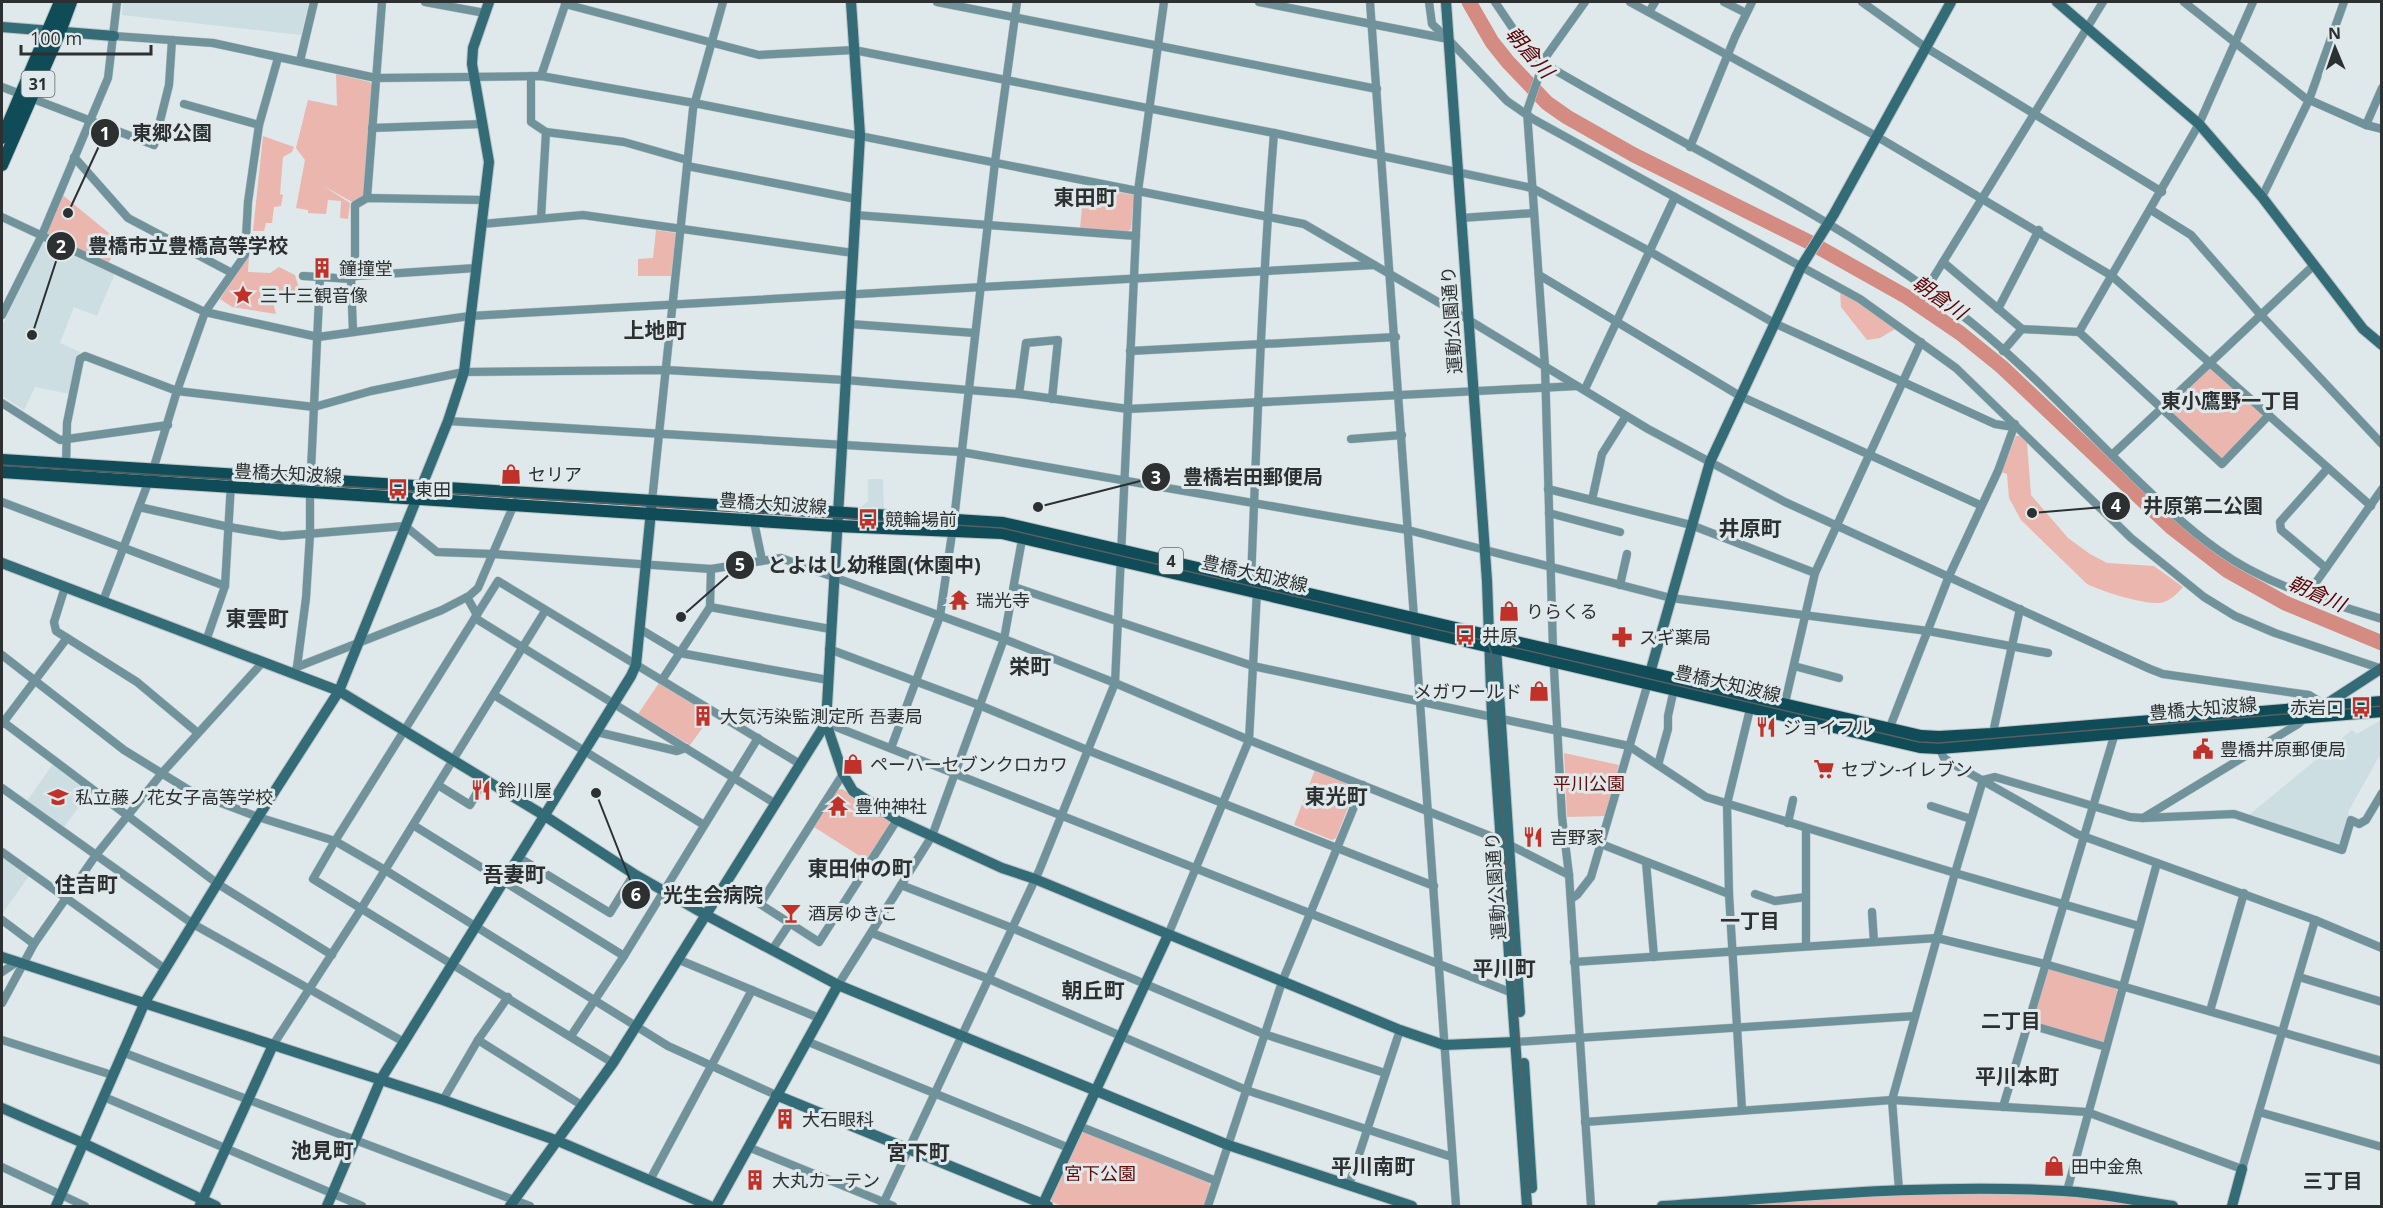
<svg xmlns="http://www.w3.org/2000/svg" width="2383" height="1208" font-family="'Open Sans','Noto Sans JP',sans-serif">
<rect width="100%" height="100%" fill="#dfe8ea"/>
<g fill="#cddee3">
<polygon points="123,2 309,2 301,35 122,15"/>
<polygon points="43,242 47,242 115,273 97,316 74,307 60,343 80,352 70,394 35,387 24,410 2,396 2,326"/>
<polygon points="868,479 883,479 884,512 857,511 868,501"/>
<polygon points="2381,720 2381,753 2348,812 2350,817 2339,844 2249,815 2352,730 2357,734"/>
<polygon points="53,764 90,792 64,827 27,801"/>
<polygon points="2,857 29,876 2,914"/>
</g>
<g fill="#ebb6ae">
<polygon points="336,74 370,82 372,87 364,196 352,202 322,185 350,203 348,219 340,218 341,201 328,200 326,214 308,213 308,210 296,208 305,160 296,148 308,100 337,106"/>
<polygon points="263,136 294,147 292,152 283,157 280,194 283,195 281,206 274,207 272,223 266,223 264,231 253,231"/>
<polygon points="1084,186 1134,195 1131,229 1127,232 1080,229"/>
<polygon points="59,192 121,243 106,266 42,235"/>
<polygon points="656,230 676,233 671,276 638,276 638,259 653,258"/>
<polygon points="249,256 248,272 270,273 279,267 295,275 300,291 286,295 279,293 272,297 276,314 232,307 220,299"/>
<polygon points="1840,291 1865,304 1895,329 1880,338 1867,340 1841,307"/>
<polygon points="2210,363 2269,415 2222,464 2161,408"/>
<path d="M2016,436H2021L2027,443L2031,495L2068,538L2090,554L2107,563L2154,566L2183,587C2178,593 2172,599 2164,602C2149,607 2101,591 2087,584L2021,520L2009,498L2007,474L2001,472Z"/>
<polygon points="659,683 701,709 696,717 706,723 690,745 638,714"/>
<polygon points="1564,753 1619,765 1605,816 1567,817"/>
<polygon points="1316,767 1355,783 1356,787 1336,838 1332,840 1294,825"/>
<polygon points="842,789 890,821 889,826 866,860 814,827 837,790"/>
<polygon points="2051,967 2115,986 2119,995 2106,1047 2027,1024 2044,969"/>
<polygon points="1086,1131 1209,1182 1210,1186 1204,1206 1062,1206 1052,1202 1051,1199 1081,1132"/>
<polygon points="1989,1189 2137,1201 2136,1206 1662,1206"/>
</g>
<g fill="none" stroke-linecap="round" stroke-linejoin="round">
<polyline stroke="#d48b81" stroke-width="15" points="1469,2 1492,42 1508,62 1547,103 1567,117 1634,155 1811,243 1907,297 1960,333 2002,367 2171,527 2228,571 2285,603 2382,643"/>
<g stroke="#bbc3c5" stroke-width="9">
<g id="street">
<polyline points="425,2 485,13"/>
<polyline points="937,2 1377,89"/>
<polyline points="1259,2 1448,39 1507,101 1533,119 1860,299 1956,368 2131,538 2204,597 2235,616 2275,633 2382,669"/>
<polyline points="1370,2 1456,1206"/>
<polyline points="1429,2 1432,24 1447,38"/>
<path d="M1495,2L1522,42L1543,63C1680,145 1828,211 1954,309C2019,358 2075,420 2133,476C2160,502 2187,528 2218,550C2266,585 2325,601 2382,619"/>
<polyline points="1585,2 1545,58 1527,111 1545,366 1553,650 1562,817 1569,875 1591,1206"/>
<polyline points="1630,2 1876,136 2112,276 2371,506"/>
<polyline points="1724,2 1746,13"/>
<polyline points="1862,2 1925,47 2162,192"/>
<polyline points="2184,2 2305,98 2366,125 2382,129"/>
<polyline points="565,4 759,55 854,50 1274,133 1532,188 1649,251 1774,323 1995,424 2007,426 2015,424 1998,471 1949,576 1888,732"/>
<polyline points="1649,12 1655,2"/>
<polyline points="114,36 213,43 376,78 541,76 694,103 1304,224 1467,319 1648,429 1785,502 2150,669 2163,674 2309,695 2325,705 2324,706"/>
<polyline points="300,61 314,2"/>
<polyline points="531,76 531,122 546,132 624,142 687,160"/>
<polyline points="541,76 566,2"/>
<polyline points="2,87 154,145 169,85 172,40"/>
<polyline points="184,104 259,125"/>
<polyline points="2366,125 2382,88"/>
<polyline points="372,128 483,124"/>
<polyline points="1690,147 1735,37 1752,2"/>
<polyline points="74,157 128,218 232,273"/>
<polyline points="687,166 856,199"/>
<polyline points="2262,197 2309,100 2344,2"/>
<polyline points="367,198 382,2"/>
<polyline points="2151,210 2191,235 2260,314 2382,444"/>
<polyline points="855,215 1136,236"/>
<polyline points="2,217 205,312 318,337 470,316 1374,265"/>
<polyline points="541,218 546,132"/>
<polyline points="1461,218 1534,213"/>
<polyline points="482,224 583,215 853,253"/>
<polyline points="1943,262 2022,329 2079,332 2222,464 2269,415"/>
<polyline points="1539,275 1740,396 1980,505"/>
<polyline points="303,276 320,277"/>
<polyline points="355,276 476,268"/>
<polyline points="1927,288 2103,2"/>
<polyline points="1998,309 2039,230"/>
<polyline points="2,315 42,235 108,78 117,2"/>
<polyline points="850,324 975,333"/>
<polyline points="353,332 351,279 355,276 355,205 367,198 484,200"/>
<polyline points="2079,332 2199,124 2253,2"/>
<polyline points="1130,351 1396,337"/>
<polyline points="2003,351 2022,329"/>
<polyline points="1585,389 1675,197"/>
<polyline points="1019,394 1026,343 1058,340 1052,399"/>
<polyline points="2,403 60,440 168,425"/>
<polyline points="448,421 961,452 1408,530 1671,598 1928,631 2048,653"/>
<polyline points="1351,439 1402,435"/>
<polyline points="2112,455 2313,266"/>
<polyline points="66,467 67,423 80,359 85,356 177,391 314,407 371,391 464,372 666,370 845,380 1019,394 1128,409 1577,386"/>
<polyline points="1548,489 1691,525 1815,573"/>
<polyline points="1592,500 1602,454 1626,416"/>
<polyline points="652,501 693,109 723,2"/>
<polyline points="2,502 225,586"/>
<polyline points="139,507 229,527 282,536 405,526 437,552 493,554 711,569 781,558 1004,639 1115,683 1249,740 1500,840 1569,875"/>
<polyline points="1549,513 1620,532"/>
<polyline points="753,517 762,560"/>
<polyline points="2326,568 2281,530 2280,522 2328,468"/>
<polyline points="1620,585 1627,554"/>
<polyline points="65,587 54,622 56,631 137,682 198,733"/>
<polyline points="1014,587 1253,666 1629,746 1706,797 1955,873 2139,926"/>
<polyline points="2307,595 2382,489"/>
<polyline points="467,597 477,615"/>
<polyline points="103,601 153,470 177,391 205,312 245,255 248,202 259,125 278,58"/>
<polyline points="710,607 830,629"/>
<polyline points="475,618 776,804"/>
<polyline points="640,629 680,653 828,680"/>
<polyline points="206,641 225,586 231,483"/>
<polyline points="829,649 979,705 1087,750 1434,886"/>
<polyline points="2,655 124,750 192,792 258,817 335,841 385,870 668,1046 776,1095"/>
<polyline points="1794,666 1839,678"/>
<polyline points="297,667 442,610 469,596 478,588 515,502"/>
<polyline points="294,673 297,667 306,598 310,534 310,492 320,277 351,279"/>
<polyline points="662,680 710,607 711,569"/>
<polyline points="494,695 704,825"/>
<polyline points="1784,707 1815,573 1921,342"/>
<polyline points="2,721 218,884 332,955"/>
<polyline points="826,723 1515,994"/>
<polyline points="2,724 67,638"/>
<polyline points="597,732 677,751 686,748"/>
<polyline points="1992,737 2020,609"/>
<polyline points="1939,747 1944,758 1955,765 2077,834 2315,920 2382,948"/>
<polyline points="891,748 940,616 954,520 995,162 1017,2"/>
<polyline points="1658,765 1668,729 1668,716 1674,689"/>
<polyline points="843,774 760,904 819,942 897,820"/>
<polyline points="438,785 470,805 484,780"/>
<polyline points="2,788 193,924 404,1042"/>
<polyline points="1931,806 1971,819"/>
<polyline points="2143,818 2298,724 2306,717"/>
<polyline points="1788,823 1793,800"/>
<polyline points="413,825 624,956"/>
<polyline points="1806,829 1806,946"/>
<polyline points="1601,844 1729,894"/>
<polyline points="2,852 165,969"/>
<polyline points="518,857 610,913 634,874"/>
<polyline points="1646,862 1654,957"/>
<polyline points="901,885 1012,928 1264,1034 1385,1073"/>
<polyline points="1755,894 1775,901 1806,897"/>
<polyline points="1571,899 1577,895 1591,877 1648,683"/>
<polyline points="1872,912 1874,942"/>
<polyline points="2,920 34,944"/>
<polyline points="872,933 989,979 1246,1090 1452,1157"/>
<path d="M1168,935L1249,740L1257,591L1251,581C1257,431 1262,282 1274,133"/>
<polyline points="772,950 790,923"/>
<polyline points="677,959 819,1018"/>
<polyline points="1574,962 1937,938 2045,964 2382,1061"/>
<polyline points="2,972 17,962"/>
<polyline points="2299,977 2382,1002"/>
<polyline points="838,985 932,836 1004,639 1023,534"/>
<polyline points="2,1003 34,944 96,855 162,773 262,663"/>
<polyline points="2210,1011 2244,893"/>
<polyline points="2027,1024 2106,1047"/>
<polyline points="571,1036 624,956 758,738"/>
<polyline points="2,1040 112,1075"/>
<polyline points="478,1040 583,1106"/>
<polyline points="806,1041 1069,1148"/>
<polyline points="1515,1042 1915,1016"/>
<polyline points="273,1045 361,909 545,611"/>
<polyline points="122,1052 530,1206"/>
<polyline points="613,1063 313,879 335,841 498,581 800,764"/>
<polyline points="104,1097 362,1206"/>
<polyline points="443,1100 478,1040 508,997"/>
<polyline points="2003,1107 2115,733"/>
<polyline points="1742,1110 1729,894 1727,804 1751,705"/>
<polyline points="2259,1112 2382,1147"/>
<polyline points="1585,1122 1892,1100 2087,1112 2242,1169 2315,920"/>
<polyline points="1079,1126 1216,1181"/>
<polyline points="748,1147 893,1206"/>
<polyline points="2,1167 85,1206"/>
<polyline points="650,1180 752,990"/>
<polyline points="1349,1185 1400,1030"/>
<polyline points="1899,1190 1892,1100 1955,873 1983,780 1995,777 2130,817 2143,818 2234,814 2342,850 2351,820 2359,824 2366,820 2382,793"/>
<polyline points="2067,1191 2157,863"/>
<polyline points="882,1206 1039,871 1115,683 1138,191 1164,2"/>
<polyline points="1208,1206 1282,982 1363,785"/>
</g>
</g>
<g stroke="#bbc3c5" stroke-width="12">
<g id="secondary">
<polyline points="851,2 860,135 826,723 843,774 853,791 897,820 1002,868 1035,879 1400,1030 1444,1045 1515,1042"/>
<polyline points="1446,2 1487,581 1492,717 1527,1206"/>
<polyline points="2057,2 2199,124 2262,197 2363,329 2382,345"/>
<polyline points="2,27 114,36"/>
<polyline points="2,563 339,691 545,816 634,874 706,915 838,985 1228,1145 1412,1206"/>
<polyline points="1493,642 1496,648 1520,1012"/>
<polyline points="1648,680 1710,462 1801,267 1834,214 1951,2"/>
<polyline points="2325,705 2382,668"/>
<polyline points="2,957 443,1100 558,1141 710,1206"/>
<polyline points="1524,1063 1532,1188"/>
<polyline points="776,1095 1048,1206"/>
<polyline points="2,1108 83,1143 216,1206"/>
<polyline points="200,1205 273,1045"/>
<polyline points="56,1206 145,1002 258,817 339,691 448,421 464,372 489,162 472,64 473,48 489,2"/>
<polyline points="327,1206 381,1079 631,676 636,665 652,501"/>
<polyline points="510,1206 613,1063 826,723"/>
<polyline points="716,1206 838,985"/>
<polyline points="1042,1206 1168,935"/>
<path d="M1662,1206C1796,1197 1930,1183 2064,1191C2100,1193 2137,1201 2173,1206"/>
<polyline points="2232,1206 2242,1169"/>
</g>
</g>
<g stroke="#bbc3c5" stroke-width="14">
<g id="primary">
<polyline points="2,138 60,2"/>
<polyline points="2,165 60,32 71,2"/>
<polyline points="2,460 1003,523 1921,736 1939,737 1992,734 2382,702"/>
<polyline points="2,472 837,526 1002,533 1920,747 1939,748 1990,744 2382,711"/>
</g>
</g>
<use href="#street" stroke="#70939b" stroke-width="8"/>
<use href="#secondary" stroke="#336b77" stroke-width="10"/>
<use href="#primary" stroke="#0f4c58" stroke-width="12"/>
<g stroke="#5b5f61" stroke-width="1.5">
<polyline points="2,465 1002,528 1919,742 1939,743 2382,706"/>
<polyline points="1481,639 1489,646 1492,655 1530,1206"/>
</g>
</g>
<defs>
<g id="building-bare" transform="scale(1.62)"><path d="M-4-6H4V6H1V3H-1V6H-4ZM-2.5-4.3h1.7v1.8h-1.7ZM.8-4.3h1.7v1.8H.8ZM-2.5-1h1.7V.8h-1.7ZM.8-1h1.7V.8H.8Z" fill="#c03229" stroke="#dfe8ea" stroke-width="2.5" paint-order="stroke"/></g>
<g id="sight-bare" transform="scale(1.62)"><path d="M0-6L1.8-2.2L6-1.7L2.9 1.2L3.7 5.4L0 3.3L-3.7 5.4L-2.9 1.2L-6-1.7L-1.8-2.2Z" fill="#c03229" stroke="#dfe8ea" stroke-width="2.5" paint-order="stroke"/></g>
<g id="shop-bare" transform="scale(1.62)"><path d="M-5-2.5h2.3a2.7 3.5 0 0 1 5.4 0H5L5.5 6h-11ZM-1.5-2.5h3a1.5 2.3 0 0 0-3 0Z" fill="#c03229" stroke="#dfe8ea" stroke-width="2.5" paint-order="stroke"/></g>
<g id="bus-bare" transform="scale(1.62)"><path d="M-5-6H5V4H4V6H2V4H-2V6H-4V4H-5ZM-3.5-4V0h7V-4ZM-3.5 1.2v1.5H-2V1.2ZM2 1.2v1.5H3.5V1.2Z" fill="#c03229" stroke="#dfe8ea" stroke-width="2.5" paint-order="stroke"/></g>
<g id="temple-bare" transform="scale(1.62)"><path d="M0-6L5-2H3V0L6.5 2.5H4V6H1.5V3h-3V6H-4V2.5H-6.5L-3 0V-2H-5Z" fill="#c03229" stroke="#dfe8ea" stroke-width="2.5" paint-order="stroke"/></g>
<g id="pharmacy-bare" transform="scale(1.62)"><path d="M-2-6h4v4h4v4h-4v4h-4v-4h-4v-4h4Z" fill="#c03229" stroke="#dfe8ea" stroke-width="2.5" paint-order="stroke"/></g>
<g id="restaurant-bare" transform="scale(1.62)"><path d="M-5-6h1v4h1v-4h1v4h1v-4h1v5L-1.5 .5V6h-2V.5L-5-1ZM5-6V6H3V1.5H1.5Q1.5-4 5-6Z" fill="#c03229" stroke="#dfe8ea" stroke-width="2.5" paint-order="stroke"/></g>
<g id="civic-bare" transform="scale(1.62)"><path d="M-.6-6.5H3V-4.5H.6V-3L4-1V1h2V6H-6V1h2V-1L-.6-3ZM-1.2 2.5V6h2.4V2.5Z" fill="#c03229" stroke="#dfe8ea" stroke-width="2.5" paint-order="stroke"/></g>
<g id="supermarket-bare" transform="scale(1.62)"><path d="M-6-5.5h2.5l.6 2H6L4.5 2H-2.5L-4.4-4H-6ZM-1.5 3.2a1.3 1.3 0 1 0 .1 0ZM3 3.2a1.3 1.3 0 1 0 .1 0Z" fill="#c03229" stroke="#dfe8ea" stroke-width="2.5" paint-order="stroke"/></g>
<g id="school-bare" transform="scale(1.62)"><path d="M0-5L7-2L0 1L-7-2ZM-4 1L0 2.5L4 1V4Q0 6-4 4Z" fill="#c03229" stroke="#dfe8ea" stroke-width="2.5" paint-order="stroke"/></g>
<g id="bar-bare" transform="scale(1.62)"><path d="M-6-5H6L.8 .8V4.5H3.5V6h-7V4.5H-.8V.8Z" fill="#c03229" stroke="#dfe8ea" stroke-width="2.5" paint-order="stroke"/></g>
</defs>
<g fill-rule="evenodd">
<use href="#building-bare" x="322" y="268"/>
<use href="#sight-bare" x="243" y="295"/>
<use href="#shop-bare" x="511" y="474"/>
<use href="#bus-bare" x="398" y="489"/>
<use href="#bus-bare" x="868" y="519"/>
<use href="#temple-bare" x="959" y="600"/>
<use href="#shop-bare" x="1509" y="611"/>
<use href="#bus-bare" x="1465" y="635"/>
<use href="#pharmacy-bare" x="1622" y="637"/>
<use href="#shop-bare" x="1539" y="691"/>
<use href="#bus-bare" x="2361" y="707"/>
<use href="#building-bare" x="703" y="716"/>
<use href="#restaurant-bare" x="1766" y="727"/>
<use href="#civic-bare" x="2203" y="749"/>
<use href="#shop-bare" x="853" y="764"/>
<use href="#supermarket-bare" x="1824" y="769"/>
<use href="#restaurant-bare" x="481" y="790"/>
<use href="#school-bare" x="58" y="797"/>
<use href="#temple-bare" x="838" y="806"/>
<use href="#restaurant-bare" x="1533" y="837"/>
<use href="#bar-bare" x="791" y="913"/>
<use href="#building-bare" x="785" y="1119"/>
<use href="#shop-bare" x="2054" y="1166"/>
<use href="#building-bare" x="755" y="1180"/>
</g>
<g text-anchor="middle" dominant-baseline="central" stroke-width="6" stroke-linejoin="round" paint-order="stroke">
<g fill="#dfe8ea" stroke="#626768" stroke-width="1.5">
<rect x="21.5" y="71" width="33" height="26" rx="4.5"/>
<rect x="1159" y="548" width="24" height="26" rx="4.5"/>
</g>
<g font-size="16" font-weight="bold" fill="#2d3031">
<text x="38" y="84">31</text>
<text x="1171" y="561">4</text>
</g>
<g font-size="18" fill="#2d3031" stroke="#dfe8ea" text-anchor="start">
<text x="339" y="268">鐘撞堂</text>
<text x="260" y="295">三十三観音像</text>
<text x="528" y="474">セリア</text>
<text x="415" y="489">東田</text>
<text x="885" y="519">競輪場前</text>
<text x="976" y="600">瑞光寺</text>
<text x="1526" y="611">りらくる</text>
<text x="1482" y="635">井原</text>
<text x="1639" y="637">スギ薬局</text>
<text x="1522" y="691" text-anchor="end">メガワールド</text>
<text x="2344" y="707" text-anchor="end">赤岩口</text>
<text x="720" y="716">大気汚染監測定所 吾妻局</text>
<text x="1783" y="727">ジョイフル</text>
<text x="2220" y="749">豊橋井原郵便局</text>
<text x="870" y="764">ペーハーセブンクロカワ</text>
<text x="1841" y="769">セブン-イレブン</text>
<text x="498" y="790">鈴川屋</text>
<text x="75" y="797">私立藤ノ花女子高等学校</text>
<text x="855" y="806">豊仲神社</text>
<text x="1550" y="837">吉野家</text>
<text x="808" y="913">酒房ゆきこ</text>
<text x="802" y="1119">大石眼科</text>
<text x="2071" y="1166">田中金魚</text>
<text x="772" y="1180">大丸カーテン</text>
</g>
<g font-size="18" fill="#2d3031" stroke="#dfe8ea">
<text transform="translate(1451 320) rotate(-94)">運動公園通り</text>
<text transform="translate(288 473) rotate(3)">豊橋大知波線</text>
<text transform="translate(773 503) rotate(4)">豊橋大知波線</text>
<text transform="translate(1255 573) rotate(13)">豊橋大知波線</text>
<text transform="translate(1728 683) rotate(13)">豊橋大知波線</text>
<text transform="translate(2203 708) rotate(-5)">豊橋大知波線</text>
<text transform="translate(1495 886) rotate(-94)">運動公園通り</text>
</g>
<g font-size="18" fill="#620a07" stroke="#dfe8ea">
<text x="1589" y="783">平川公園</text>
<text x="1100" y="1173">宮下公園</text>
</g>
<g font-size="20" font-style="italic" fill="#5b0102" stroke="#dfe8ea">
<text transform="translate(1530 52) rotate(49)">朝倉川</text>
<text transform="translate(1940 297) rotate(35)">朝倉川</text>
<text transform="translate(2317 593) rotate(24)">朝倉川</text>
</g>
<g font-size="20" font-weight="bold" fill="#2d3031" stroke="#dfe8ea">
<text x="2231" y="400">東小鷹野一丁目</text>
<text x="1750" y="920">一丁目</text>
<text x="2011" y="1020">二丁目</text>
<text x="2333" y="1180">三丁目</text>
</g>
<g font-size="21" font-weight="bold" fill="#2d3031" stroke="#dfe8ea">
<text x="1085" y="197">東田町</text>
<text x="655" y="330">上地町</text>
<text x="1750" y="528">井原町</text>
<text x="257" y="618">東雲町</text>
<text x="1030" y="666">栄町</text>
<text x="1336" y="796">東光町</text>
<text x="860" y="868">東田仲の町</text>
<text x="514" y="874">吾妻町</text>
<text x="86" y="884">住吉町</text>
<text x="1504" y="968">平川町</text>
<text x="1093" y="990">朝丘町</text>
<text x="2017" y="1076">平川本町</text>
<text x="322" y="1150">池見町</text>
<text x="918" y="1152">宮下町</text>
<text x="1373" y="1166">平川南町</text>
</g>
</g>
<path fill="none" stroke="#2d3031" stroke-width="2" d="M68 213L105 133M32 335L61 246M1038 507L1156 477M2032 513L2116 506M681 617L740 565M596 793L636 895"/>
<g fill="#2d3031" stroke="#dfe8ea" stroke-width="2">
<circle cx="68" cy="213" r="6"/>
<circle cx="32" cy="335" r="6"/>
<circle cx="1038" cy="507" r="6"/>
<circle cx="2032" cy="513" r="6"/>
<circle cx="681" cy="617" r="6"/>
<circle cx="596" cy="793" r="6"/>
<circle cx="105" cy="133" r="15"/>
<circle cx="61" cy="246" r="15"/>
<circle cx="1156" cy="477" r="15"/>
<circle cx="2116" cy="506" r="15"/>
<circle cx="740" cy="565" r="15"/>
<circle cx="636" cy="895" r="15"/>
</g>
<g font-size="18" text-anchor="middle" font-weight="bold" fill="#fff">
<text x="105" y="140">1</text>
<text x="61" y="253">2</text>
<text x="1156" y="484">3</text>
<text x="2116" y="512">4</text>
<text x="740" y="571">5</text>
<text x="636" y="901">6</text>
</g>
<g font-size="20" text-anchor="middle" font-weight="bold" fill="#2d3031" stroke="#dfe8ea" stroke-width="6" stroke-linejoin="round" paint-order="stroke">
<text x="172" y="140">東郷公園</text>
<text x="188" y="253">豊橋市立豊橋高等学校</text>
<text x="1253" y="484">豊橋岩田郵便局</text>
<text x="2203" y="513">井原第二公園</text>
<text x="874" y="572">とよはし幼稚園(休園中)</text>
<text x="713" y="902">光生会病院</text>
</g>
<rect width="2383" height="1208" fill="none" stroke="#2d3031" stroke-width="6"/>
<g transform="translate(2335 48) rotate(358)" stroke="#dfe8ea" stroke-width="4.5" paint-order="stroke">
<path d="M0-4.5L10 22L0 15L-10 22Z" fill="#2d3031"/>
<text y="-9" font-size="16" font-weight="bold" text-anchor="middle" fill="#2d3031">N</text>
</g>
<path d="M21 45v9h130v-9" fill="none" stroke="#2d3031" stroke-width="3"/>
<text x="30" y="45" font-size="18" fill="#2d3031" stroke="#dfe8ea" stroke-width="4.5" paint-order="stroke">100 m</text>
</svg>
